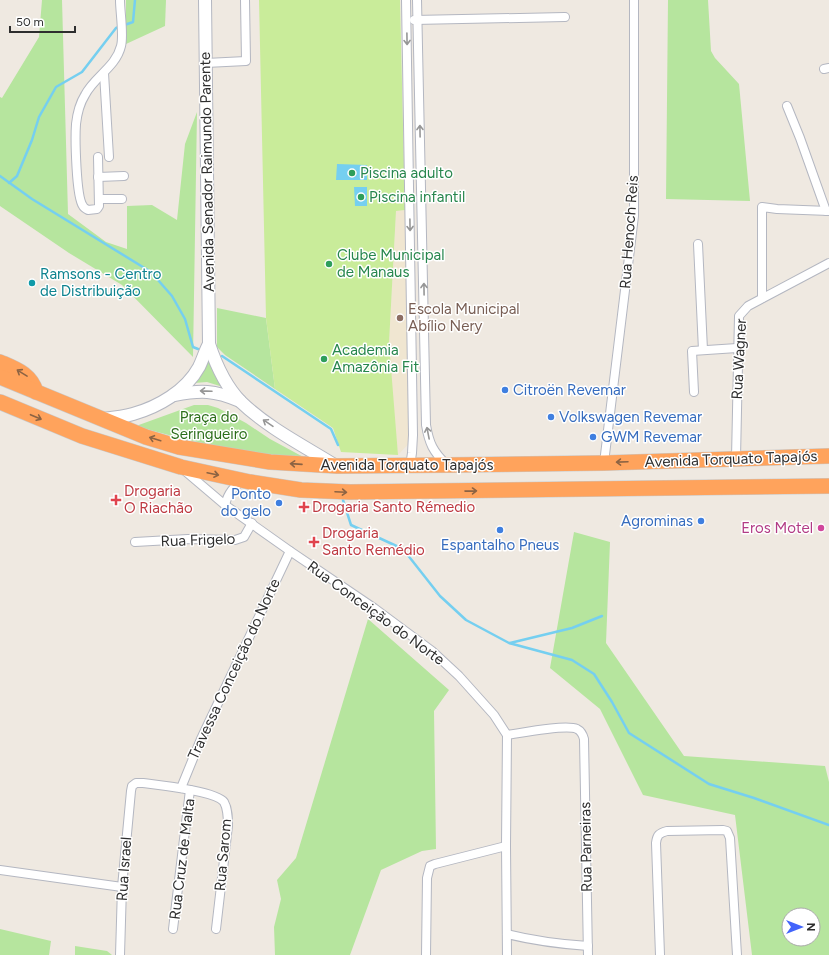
<svg xmlns="http://www.w3.org/2000/svg" width="829" height="955" font-family="Figtree,sans-serif">
<rect width="100%" height="100%" fill="#efe9e1"/>
<polygon fill="#f0e6d1" points="405,210 414,438 398,455 390,373 389,343 396,211"/>
<g fill="#b6e59e" fill-rule="evenodd">
<polygon points="42,0 62,0 68,214 106,242 127,249 127,206 152,205 177,220 185,144 197,112 193,357 122,285 69,253 0,206 0,97 2,98 39,37"/>
<polygon points="126,0 166,0 165,26 126,44"/>
<polygon points="668,0 708,0 711,51 715,58 739,84 750,201 666,199"/>
<polygon points="217,308 266,318 275,389 225,355 217,347"/>
<polygon points="208,356 223,387 207,382 194,383"/>
<path d="M194,405H208L218,408L246,423L270,439L307,459C249,453 192,443 136,426Z"/>
<path d="M574,532L610,542L606,643L684,756L825,766L829,782V955H752L735,815L643,795L600,709L550,668ZM789,915H813V939H789Z"/>
<polygon points="368,619 449,690 434,711 436,849 422,851 381,870 350,955 275,955 274,927 281,899 277,880 296,858"/>
<polygon points="0,929 51,941 49,955 0,955"/>
<polygon points="75,946 107,951 112,955 75,955"/>
</g>
<polygon fill="#c9ec9a" points="259,0 400,0 405,210 396,211 389,343 398,455 341,452 333,428 275,389 266,318"/>
<g fill="#75cff0">
<polygon points="337,164 367,165 367,180 336,180"/>
<polygon points="354,187 367,187 367,206 355,206"/>
</g>
<g fill="none" stroke-linecap="round" stroke-linejoin="round">
<g stroke="#75cff0" stroke-width="2.5">
<polyline points="0,176 32,199 151,272 172,296 185,319 193,347 198,349"/>
<polyline points="9,183 17,176 32,140 39,117 56,87 82,72 116,28 133,22 135,0"/>
<polyline points="222,356 331,429 338,445"/>
<polyline points="343,500 351,525 403,549 440,596 466,620 509,643 572,660 594,674 612,702 629,733 709,784 754,798 829,825"/>
<polyline points="510,643 572,628 602,616"/>
</g>
<g stroke="#b4b7c1" stroke-width="10">
<g id="street">
<polyline points="406,0 413,435 412,453 410,466"/>
<path d="M417,0L426,425C429,443 433,452 447,465"/>
<polyline points="414,20 565,17"/>
<polyline points="206,63 246,61 245,0"/>
<polyline points="824,69 829,68"/>
<polyline points="104,73 109,157"/>
<polyline points="787,106 800,138 826,211"/>
<path d="M98,157L99,206L97,209L88,210C86,209 84,208 83,206C76,197 75,138 76,124C77,115 80,103 85,95C94,77 116,67 121,46C124,35 120,12 120,0"/>
<polyline points="98,177 124,176"/>
<polyline points="99,199 122,199"/>
<polyline points="698,244 703,350"/>
<polyline points="762,298 762,207 777,209 829,211"/>
<polyline points="694,392 692,351 737,348"/>
<polyline points="736,458 739,316 748,306 829,263"/>
<polyline points="604,463 634,216 634,0"/>
<polyline points="185,471 225,505 290,551 374,608 432,651 459,676 494,715 507,735 506,846 507,955"/>
<path d="M225,505C228,493 233,486 243,481"/>
<polyline points="135,542 188,539 235,540 244,537 252,523"/>
<path d="M507,735C521,733 566,724 577,729C581,731 583,735 584,739L588,955"/>
<polyline points="181,788 201,739 290,551"/>
<polyline points="0,870 122,887"/>
<polyline points="173,929 190,790"/>
<path d="M507,934C535,941 559,944 588,946"/>
<path d="M120,955L122,887L131,791L132,786L136,783H143C158,785 216,791 224,802C228,809 228,818 228,826L216,929"/>
<polyline points="426,955 427,878 430,866 435,864 506,846"/>
<path d="M660,955L656,843C657,835 659,833 667,831L723,830L727,831L730,838L737,955"/>
</g>
</g>
<g stroke="#b4b7c1" stroke-width="14">
<g id="secondary">
<path d="M205,0L209,344C216,365 225,386 241,402C268,428 304,446 336,466"/>
<path d="M174,395C201,390 214,390 240,401"/>
<path d="M102,419C112,418 123,417 133,414C158,407 186,391 199,367C203,359 205,351 209,344"/>
</g>
</g>
<g stroke="#c9c9c9" stroke-width="16">
<g id="highway">
<path d="M0,362C16,369 31,374 36,392"/>
<polyline points="0,377 146,437 179,447 270,462 337,466 448,465 604,463 829,456"/>
<polyline points="0,402 82,436 181,467 250,482 301,490 350,492 829,486"/>
</g>
</g>
<use href="#street" stroke="#fff" stroke-width="8"/>
<use href="#secondary" stroke="#fff" stroke-width="12"/>
<use href="#highway" stroke="#ffa35c" stroke-width="15"/>
</g>
<defs><path id="oneway-shaft" d="M-6 0H5M1.5-3L5.5 0L1.5 3" fill="none" stroke-width="1.6" stroke-linecap="round" stroke-linejoin="round"/></defs>
<g stroke="#969696">
<use href="#oneway-shaft" transform="translate(407 39) rotate(89)"/>
<use href="#oneway-shaft" transform="translate(420 131) rotate(-91)"/>
<use href="#oneway-shaft" transform="translate(410 225) rotate(89)"/>
<use href="#oneway-shaft" transform="translate(424 289) rotate(-91)"/>
<use href="#oneway-shaft" transform="translate(206 391) rotate(-178)"/>
<use href="#oneway-shaft" transform="translate(268 423) rotate(-146)"/>
<use href="#oneway-shaft" transform="translate(428 433) rotate(-101)"/>
</g>
<g stroke="#8c6343">
<use href="#oneway-shaft" transform="translate(22 373) rotate(-148)"/>
<use href="#oneway-shaft" transform="translate(36 417) rotate(23)"/>
<use href="#oneway-shaft" transform="translate(155 439) rotate(-163)"/>
<use href="#oneway-shaft" transform="translate(622 462) rotate(178)"/>
<use href="#oneway-shaft" transform="translate(296 464) rotate(-176)"/>
<use href="#oneway-shaft" transform="translate(213 474) rotate(12)"/>
<use href="#oneway-shaft" transform="translate(471 491) rotate(-1)"/>
<use href="#oneway-shaft" transform="translate(341 492) rotate(3)"/>
</g>
<g fill="#2e9e5b" stroke="#fff" stroke-width="1.5">
<circle cx="352" cy="173" r="4"/>
<circle cx="361" cy="197" r="4"/>
<circle cx="329" cy="264" r="4"/>
<circle cx="324" cy="359" r="4"/>
</g>
<circle fill="#0f9aa8" stroke="#fff" stroke-width="1.5" cx="32" cy="283" r="4"/>
<circle fill="#8d6e63" stroke="#fff" stroke-width="1.5" cx="400" cy="318" r="4"/>
<g fill="#3f7fe0" stroke="#fff" stroke-width="1.5">
<circle cx="505" cy="390" r="4"/>
<circle cx="551" cy="417" r="4"/>
<circle cx="593" cy="437" r="4"/>
<circle cx="279" cy="503" r="4"/>
<circle cx="701" cy="521" r="4"/>
<circle cx="500" cy="530" r="4"/>
</g>
<g fill="#e0444e" stroke="#fff" stroke-width="1.5">
<path d="M114 494h4v4h4v4h-4v4h-4v-4h-4v-4h4z"/>
<path d="M302 501h4v4h4v4h-4v4h-4v-4h-4v-4h4z"/>
<path d="M312 536h4v4h4v4h-4v4h-4v-4h-4v-4h4z"/>
</g>
<circle fill="#d1479c" stroke="#fff" stroke-width="1.5" cx="821" cy="528" r="4"/>
<g text-anchor="middle" dominant-baseline="central" stroke-width="3" stroke-linejoin="round" paint-order="stroke">
<g font-size="15" fill="#2e2e2e" stroke="#fff">
<text transform="translate(207 172) rotate(-91)">Avenida Senador Raimundo Parente</text>
<text transform="translate(629 232) rotate(-86)">Rua Henoch Reis</text>
<text transform="translate(739 359) rotate(-87)">Rua Wagner</text>
<text transform="translate(731 459) rotate(-2)">Avenida Torquato Tapajós</text>
<text x="407" y="465">Avenida Torquato Tapajós</text>
<text transform="translate(198 540) rotate(-2)">Rua Frigelo</text>
<text transform="translate(376 613) rotate(36)">Rua Conceição do Norte</text>
<text transform="translate(234 669) rotate(-65)">Travessa Conceição do Norte</text>
<text transform="translate(586 847) rotate(-91)">Rua Parneiras</text>
<text transform="translate(223 855) rotate(-85)">Rua Sarom</text>
<text transform="translate(182 859) rotate(-83)">Rua Cruz de Malta</text>
<text transform="translate(124 869) rotate(-86)">Rua Israel</text>
</g>
<g font-size="15" fill="#27864d" stroke="#fff" text-anchor="start">
<text x="360" y="173">Piscina adulto</text>
<text x="369" y="197">Piscina infantil</text>
<text x="337" y="255">Clube Municipal<tspan x="337" dy="17">de Manaus</tspan></text>
<text x="332" y="350">Academia<tspan x="332" dy="17">Amazônia Fit</tspan></text>
</g>
<g font-size="15" fill="#0d838f" stroke="#fff" text-anchor="start">
<text x="40" y="274">Ramsons - Centro<tspan x="40" dy="17">de Distribuição</tspan></text>
</g>
<g font-size="15" fill="#785e54" stroke="#fff" text-anchor="start">
<text x="408" y="309">Escola Municipal<tspan x="408" dy="17">Abílio Nery</tspan></text>
</g>
<g font-size="15" fill="#366cbe" stroke="#fff" text-anchor="start">
<text x="513" y="390">Citroën Revemar</text>
<text x="559" y="417">Volkswagen Revemar</text>
<text x="601" y="437">GWM Revemar</text>
<text x="271" y="494" text-anchor="end">Ponto<tspan x="271" dy="17">do gelo</tspan></text>
<text x="693" y="521" text-anchor="end">Agrominas</text>
<text x="500" y="545" text-anchor="middle">Espantalho Pneus</text>
</g>
<g font-size="15" fill="#2c6e1b" stroke="#fff">
<text x="209" y="417">Praça do<tspan x="209" dy="17">Seringueiro</tspan></text>
</g>
<g font-size="15" fill="#be3a42" stroke="#fff" text-anchor="start">
<text x="124" y="491">Drogaria<tspan x="124" dy="17">O Riachão</tspan></text>
<text x="312" y="507">Drogaria Santo Rémedio</text>
<text x="322" y="533">Drogaria<tspan x="322" dy="17">Santo Remédio</tspan></text>
</g>
<g font-size="15" fill="#b23c85" stroke="#fff" text-anchor="end">
<text x="813" y="528">Eros Motel</text>
</g>
</g>
<g transform="translate(801 927) rotate(90)"><circle r="19" fill="#ffffff" stroke="#ababab"/>
<path d="M0-3L7 15L0 10L-7 15Z" fill="#4264fb"/>
<text y="-6" font-size="11" font-weight="bold" text-anchor="middle" fill="#2e2e2e">N</text>
</g>
<path d="M10 26v6h65v-6" fill="none" stroke="#2e2e2e" stroke-width="2"/>
<text x="16" y="26" font-size="12" fill="#2e2e2e" stroke="#ffffff" stroke-width="3" paint-order="stroke">50 m</text>
</svg>
